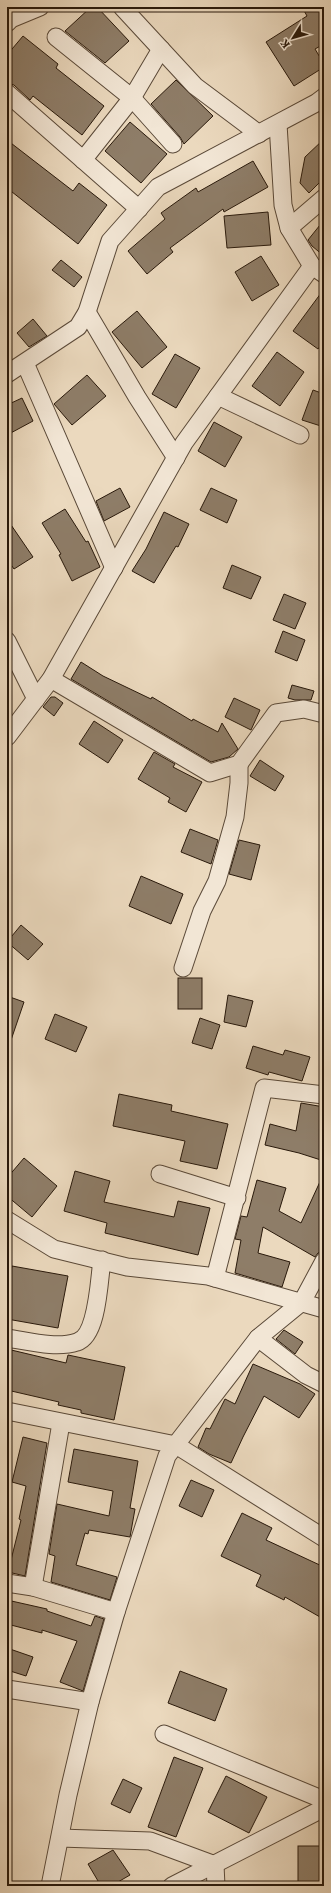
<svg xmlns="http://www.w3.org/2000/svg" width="331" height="1893" font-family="Vollkorn,serif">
<rect width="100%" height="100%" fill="#ebd9be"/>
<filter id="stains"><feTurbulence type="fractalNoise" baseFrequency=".005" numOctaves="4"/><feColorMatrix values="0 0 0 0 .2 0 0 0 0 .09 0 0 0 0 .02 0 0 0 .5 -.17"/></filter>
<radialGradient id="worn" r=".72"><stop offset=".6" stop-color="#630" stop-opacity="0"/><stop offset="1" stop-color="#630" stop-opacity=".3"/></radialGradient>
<g fill="#8e7d68" stroke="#29190b">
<polygon points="91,7 97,7 129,41 105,63 65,31"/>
<polygon points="302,7 324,7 324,44 315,49 324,64 324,67 294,86 266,42 307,16"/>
<polygon points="23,36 58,64 56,68 104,106 82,135 33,96 30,100 14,85 7,83 7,55"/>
<polygon points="176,80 213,116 184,144 180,137 151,104"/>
<polygon points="130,122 167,154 141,183 105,151"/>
<polygon points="324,139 324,178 309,193 300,183 305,157"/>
<polygon points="7,140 73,191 79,183 107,205 78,244 7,188"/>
<polygon points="253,161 268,187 224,212 223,209 170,248 173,252 147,274 128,251 165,219 161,213 196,188 198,192"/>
<polygon points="268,212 271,245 227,248 224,216"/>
<polygon points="324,220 324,256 312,246 308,240"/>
<polygon points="261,256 279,285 252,301 235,272"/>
<polygon points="61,260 82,277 74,287 52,270"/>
<polygon points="324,289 324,341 318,349 293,331"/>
<polygon points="137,311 167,347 142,368 112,332"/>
<polygon points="33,319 47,336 29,347 17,333"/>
<polygon points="277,352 304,372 280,406 252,386"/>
<polygon points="175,354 200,368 176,408 152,394"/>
<polygon points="87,375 106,396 72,425 54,404"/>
<polygon points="313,390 324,394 324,427 302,420"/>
<polygon points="22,398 33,421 7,435 7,405"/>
<polygon points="214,422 242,437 225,467 198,451"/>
<polygon points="120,488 130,507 104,521 96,501"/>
<polygon points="211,488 237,500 227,523 200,510"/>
<polygon points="65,509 86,542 88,541 100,567 72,581 59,555 61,554 42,523"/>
<polygon points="164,512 189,524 178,547 176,546 154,583 132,571 146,549"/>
<polygon points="7,519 33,557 14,569 7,559"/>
<polygon points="232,565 261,577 251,599 223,588"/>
<polygon points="284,594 306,603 295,629 273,620"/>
<polygon points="283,631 305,640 297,661 275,652"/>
<polygon points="81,662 103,676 151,699 152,697 192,721 193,719 218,732 222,723 238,749 229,757 211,762 71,679"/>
<polygon points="292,685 314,691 311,700 295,700 288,698"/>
<polygon points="51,697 55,697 63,703 54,716 43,707"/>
<polygon points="234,698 260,710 251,730 225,717"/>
<polygon points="94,721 123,740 108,763 79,744"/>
<polygon points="154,752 175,764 173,767 202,782 186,812 168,802 170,798 138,779"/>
<polygon points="260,760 284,776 275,791 250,776"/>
<polygon points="190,829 218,840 211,864 181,852"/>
<polygon points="239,840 260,845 251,880 229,874"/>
<polygon points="141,876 183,894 171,924 129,906"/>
<polygon points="21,925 43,944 28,960 7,942"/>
<rect x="178" y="978" width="24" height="31"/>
<polygon points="228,995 253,1001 246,1027 224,1022"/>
<polygon points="7,996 24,1002 9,1046 7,1045"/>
<polygon points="55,1014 87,1027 76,1052 45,1039"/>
<polygon points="200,1018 220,1025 212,1049 192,1043"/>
<polygon points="253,1046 283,1055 285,1050 310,1057 302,1081 269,1072 268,1075 246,1068"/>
<polygon points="119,1094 172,1105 171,1111 228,1124 217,1169 180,1161 185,1141 113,1126"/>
<polygon points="301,1103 324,1107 322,1136 324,1137 324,1161 299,1153 265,1145 270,1124 296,1131"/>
<polygon points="24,1158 57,1186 32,1217 7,1196 7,1178"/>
<polygon points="75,1171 110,1181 104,1202 174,1217 178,1201 210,1208 198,1255 105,1233 107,1223 64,1211"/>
<polygon points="324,1173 324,1251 318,1253 315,1257 263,1227 258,1253 290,1262 282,1287 235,1273 241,1240 235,1239 241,1216 247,1217 257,1180 286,1188 279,1211 301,1223"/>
<polygon points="12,1266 68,1276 58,1328 7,1319 7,1294"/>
<polygon points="284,1330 303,1342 295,1354 276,1339"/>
<polygon points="7,1349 66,1363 68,1355 125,1367 114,1420 81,1413 81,1410 58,1405 59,1402 7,1390"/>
<polygon points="253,1364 300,1384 315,1394 299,1418 264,1396 243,1437 231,1463 209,1454 198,1447 206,1428 210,1429 225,1399 235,1404"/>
<polygon points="23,1437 47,1443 25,1576 8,1572 21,1520 19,1519 26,1486 12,1482"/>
<polygon points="74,1449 138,1461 130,1508 135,1509 130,1537 89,1530 88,1534 85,1533 76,1565 117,1577 110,1600 51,1582 55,1556 49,1554 57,1504 109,1516 113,1491 68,1482"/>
<polygon points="191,1480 214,1490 202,1517 179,1506"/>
<polygon points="242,1513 272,1528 266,1540 324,1567 324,1610 320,1617 285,1597 284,1600 256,1586 261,1575 221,1556"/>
<polygon points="7,1600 47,1609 47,1611 91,1626 95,1616 104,1619 83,1691 60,1682 77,1641 42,1630 42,1633 7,1624"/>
<polygon points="7,1648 33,1657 26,1676 7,1670"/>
<polygon points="180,1671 227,1689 215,1721 168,1703"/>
<polygon points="174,1757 203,1768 176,1837 148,1827"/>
<polygon points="226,1776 267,1797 249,1833 208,1812"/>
<polygon points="123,1779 142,1788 130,1813 111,1804"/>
<rect x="298" y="1846" width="26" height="40"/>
<polygon points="113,1850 130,1875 111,1886 101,1886 88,1864"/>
</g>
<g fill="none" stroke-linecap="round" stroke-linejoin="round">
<g stroke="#5a4938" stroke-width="19">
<g id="minor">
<polyline points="122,7 195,86 259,134"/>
<polyline points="7,23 11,19 40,7"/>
<polyline points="56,37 132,98 173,144"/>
<polyline points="7,93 139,209"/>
<polyline points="278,124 283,205 289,228 312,266 324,274"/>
<polyline points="83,160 132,98 161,49"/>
<polyline points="289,228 324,198"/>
<polyline points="87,312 137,397 176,458"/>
<polyline points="25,363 114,568"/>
<polyline points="7,374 78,327 87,312 110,241 158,187 316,103 324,97"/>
<polyline points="218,396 300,435"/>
<polyline points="7,641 36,699"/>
<polyline points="51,679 210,773 239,764 276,713 304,709 324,714"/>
<polyline points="7,737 51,679 184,443 312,266"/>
<polyline points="183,968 202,911 217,881 235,817 239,783 239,764"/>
<polyline points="160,1174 237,1198"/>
<polyline points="7,1220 54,1249 127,1267 208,1276 324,1309"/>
<polyline points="215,1278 264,1088 324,1095"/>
<path d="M7,1338C28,1341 56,1349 77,1342C98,1336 99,1279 102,1260"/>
<polyline points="258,1338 306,1375 324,1384"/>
<polyline points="7,1411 176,1445 324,1538"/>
<polyline points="7,1583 33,1587 116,1612"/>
<polyline points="33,1587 61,1423"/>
<polyline points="7,1689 90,1702"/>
<polyline points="164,1734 324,1800"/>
<polyline points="60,1838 150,1841 215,1865 216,1886"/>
<polyline points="50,1886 68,1795 90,1702 116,1612 167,1456 258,1338 302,1302 324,1261"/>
<polyline points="172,1886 324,1808"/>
</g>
</g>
<use href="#minor" stroke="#f2e6d5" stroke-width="17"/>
</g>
<rect width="331" height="1893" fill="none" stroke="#ebd9be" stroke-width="24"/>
<rect x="8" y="8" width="315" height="1877" fill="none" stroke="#29190b" stroke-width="2"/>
<rect x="12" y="12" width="307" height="1869" fill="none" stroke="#29190b"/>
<g transform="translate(293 38) rotate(233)" stroke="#f2e6d5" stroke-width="3" paint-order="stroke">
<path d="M0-3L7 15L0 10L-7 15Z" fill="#29190b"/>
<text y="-6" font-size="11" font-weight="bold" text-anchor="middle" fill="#29190b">K</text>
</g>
<rect width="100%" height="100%" filter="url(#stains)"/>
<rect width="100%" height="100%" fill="url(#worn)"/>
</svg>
